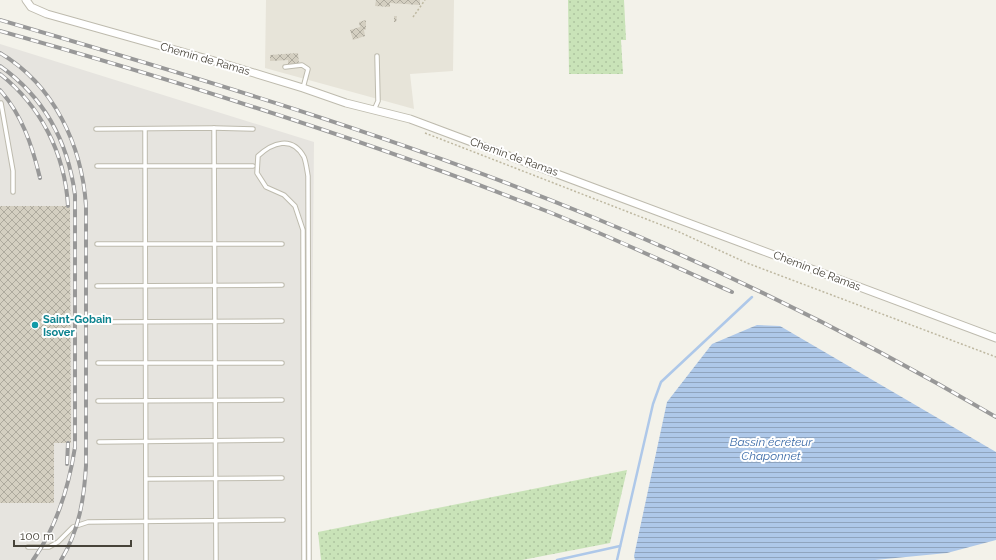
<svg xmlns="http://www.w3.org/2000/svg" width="996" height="560" font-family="Raleway,sans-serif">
<defs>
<pattern id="grass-dots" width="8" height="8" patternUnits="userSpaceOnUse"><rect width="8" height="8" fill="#c9e3b8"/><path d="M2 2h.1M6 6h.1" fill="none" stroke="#aec49f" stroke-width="1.8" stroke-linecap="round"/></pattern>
<pattern id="water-rules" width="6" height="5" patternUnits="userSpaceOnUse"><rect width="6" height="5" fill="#aec8e9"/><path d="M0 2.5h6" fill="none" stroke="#8fa4be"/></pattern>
<pattern id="building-cross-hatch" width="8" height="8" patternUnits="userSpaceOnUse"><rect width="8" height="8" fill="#d4cfc1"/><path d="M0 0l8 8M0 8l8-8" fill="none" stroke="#aeaa9e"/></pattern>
</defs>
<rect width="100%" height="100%" fill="#f3f2ea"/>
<polygon fill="#e7e4d9" points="266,0 454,0 453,71 410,74 414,109 265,68"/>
<polygon fill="#e6e4df" points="0,44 314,142 310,560 0,560"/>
<g fill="url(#grass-dots)">
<polygon points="568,0 624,0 626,40 621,40 623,74 569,74"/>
<polygon points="627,470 610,543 522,560 321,560 318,532"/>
</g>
<polygon fill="url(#water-rules)" points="757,325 780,326 996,452 996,540 947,553 875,560 635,560 634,556 667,402 712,344"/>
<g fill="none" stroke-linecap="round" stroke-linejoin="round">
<g stroke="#aec8e9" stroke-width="2.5">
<polyline points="557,560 620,546"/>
<polyline points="617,560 653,404 661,382 752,297"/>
</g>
</g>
<g fill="url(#building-cross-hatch)">
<polygon points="376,0 420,0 420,5 390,3 390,7 375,6"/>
<polygon points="394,16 397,16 396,22 394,22"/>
<polygon points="366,20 366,29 364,30 365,36 353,40 350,30 360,27 359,22"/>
<polygon points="298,53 299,64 288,65 288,60 270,61 270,55"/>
<polygon points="0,206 70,206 71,443 54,443 54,503 0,503"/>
</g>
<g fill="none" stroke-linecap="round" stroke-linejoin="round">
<g stroke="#bebbae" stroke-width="5.5">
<g id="lane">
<polyline points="285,67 302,65 308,69 303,88"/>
<polyline points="1,103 13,171 13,192"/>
<polyline points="374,110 378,101 377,56"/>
<polyline points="214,128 253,129"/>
<polyline points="96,129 214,128 216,560"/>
<polyline points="145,129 146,560"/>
<polyline points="97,166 253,166"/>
<polyline points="97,244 282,244"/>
<polyline points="97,286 282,285"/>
<polyline points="98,322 282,321"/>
<polyline points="98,363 282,363"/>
<polyline points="98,401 282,400"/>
<polyline points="99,442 282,440"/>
<polyline points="146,479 282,478"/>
<polyline points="28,547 49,547 58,542 73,527 88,522 283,520"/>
<path d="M304,560L303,230L295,206L284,195L266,187L257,173L258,156C272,143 292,135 304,157C306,162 307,170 308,176L309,560"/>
</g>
</g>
<g stroke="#bebbae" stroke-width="9">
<polyline id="street" points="26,0 31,7 47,14 218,62 303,88 346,103 410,119 996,338"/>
</g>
<g stroke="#beb8a1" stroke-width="1.5" stroke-dasharray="2 2" stroke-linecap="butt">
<polyline points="413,17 425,0"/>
<polyline points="425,133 677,231 747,263 996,357"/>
</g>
<use href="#lane" stroke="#fff" stroke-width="3.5"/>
<use href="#street" stroke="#fff" stroke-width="7"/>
<g stroke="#989898" stroke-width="4">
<g id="rail">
<path d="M0,20C199,78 398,137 590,216C729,273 866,341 996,417"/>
<path d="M0,31C185,83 370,141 549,212C611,237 671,265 732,292"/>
<path d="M0,53C54,85 82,145 86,206V466C84,499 79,531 61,560"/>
<path d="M0,66C44,97 68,142 75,195V447C69,486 56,528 33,560"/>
<path d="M0,74C41,106 65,154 68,206"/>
<path d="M0,90C22,115 32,145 40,178"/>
<polyline points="67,464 68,443"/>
</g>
</g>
<use href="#rail" stroke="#fff" stroke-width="2.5" stroke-dasharray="8" stroke-linecap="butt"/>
</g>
<circle fill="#0f9aa8" stroke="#fff" stroke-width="1.5" cx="35" cy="325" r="4"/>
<g text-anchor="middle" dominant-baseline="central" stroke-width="4" stroke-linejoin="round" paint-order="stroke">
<g font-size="11" fill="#474339" stroke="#fff">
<text transform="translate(205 59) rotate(16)">Chemin de Ramas</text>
<text transform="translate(514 157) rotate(20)">Chemin de Ramas</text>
<text transform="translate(817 271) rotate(21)">Chemin de Ramas</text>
</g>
<g font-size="11" font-weight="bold" fill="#0d838f" stroke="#fff" text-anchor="start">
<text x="43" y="319">Saint-Gobain<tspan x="43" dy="13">Isover</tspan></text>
</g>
<g font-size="12" font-style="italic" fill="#3d6ca8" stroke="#fff">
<text x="771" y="442">Bassin écréteur<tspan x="771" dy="14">Chaponnet</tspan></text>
</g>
</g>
<path d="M14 540v6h117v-6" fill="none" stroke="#474339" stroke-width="2"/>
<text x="20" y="540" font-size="12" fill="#474339" stroke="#ffffff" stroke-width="3" paint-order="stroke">100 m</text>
</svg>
